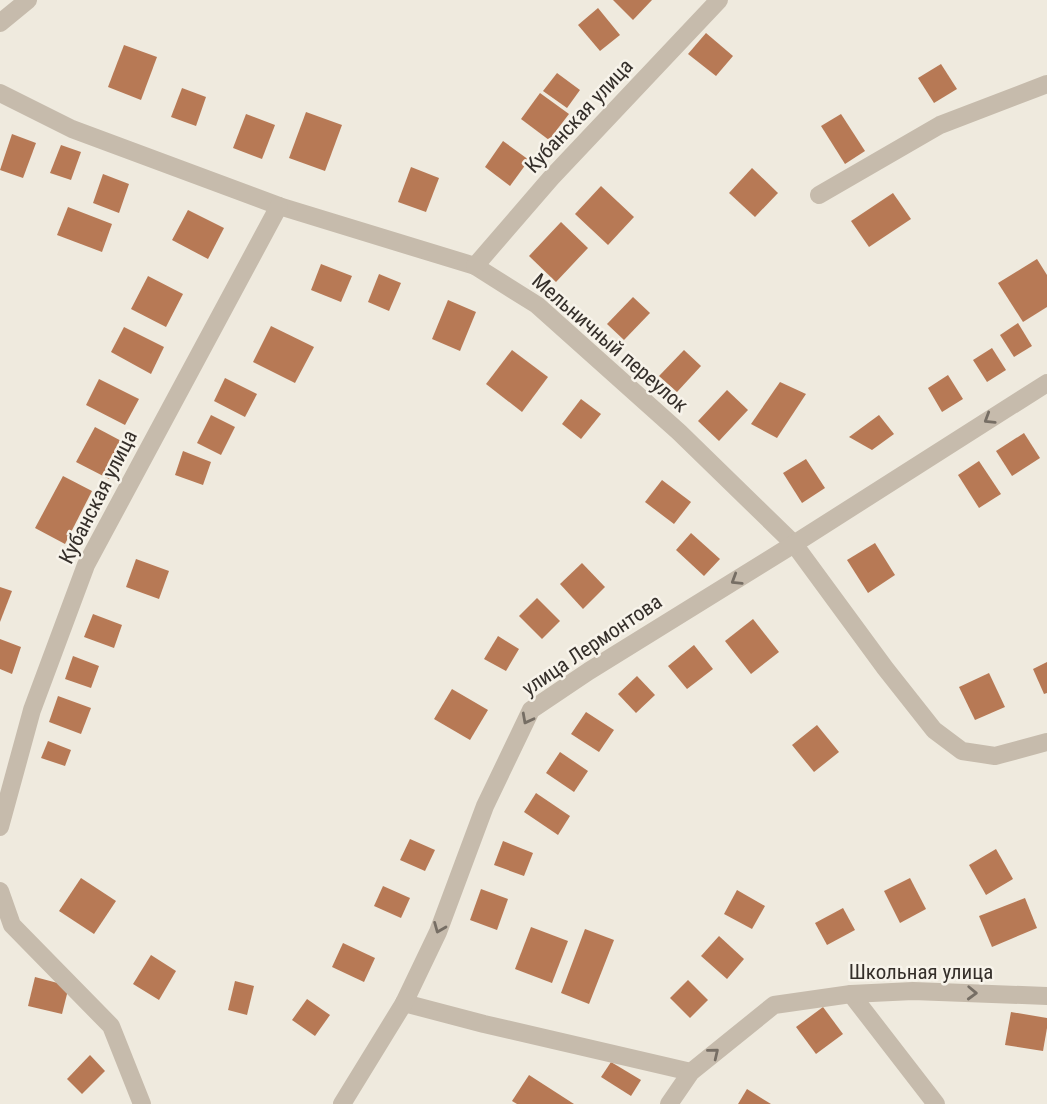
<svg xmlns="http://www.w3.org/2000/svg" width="1047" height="1104" font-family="'Roboto Condensed',sans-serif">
<rect width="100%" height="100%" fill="#efeade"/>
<g fill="#b77955">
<polygon points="613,0 652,0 633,20"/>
<polygon points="598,8 620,35 600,51 578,25"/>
<polygon points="706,33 733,56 716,76 688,54"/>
<polygon points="124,45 157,57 141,100 108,87"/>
<polygon points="941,64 957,89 934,103 918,78"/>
<polygon points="557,73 580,90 567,108 543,91"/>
<polygon points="182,88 206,97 196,126 171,117"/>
<polygon points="540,93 569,114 549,140 521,119"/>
<polygon points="306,112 342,125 325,171 289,158"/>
<polygon points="246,114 275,125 262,159 233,148"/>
<polygon points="841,114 865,151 845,164 821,126"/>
<polygon points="12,134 36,143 23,178 0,170"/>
<polygon points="503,141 529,160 510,186 485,167"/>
<polygon points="61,145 81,152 71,180 50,173"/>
<polygon points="411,167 439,178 426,212 398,202"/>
<polygon points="752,168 778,193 755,217 729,193"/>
<polygon points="103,174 129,184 119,213 93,203"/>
<polygon points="601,186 634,217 608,245 575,214"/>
<polygon points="893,193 911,219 869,247 851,221"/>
<polygon points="68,207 112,224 102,252 57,235"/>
<polygon points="188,210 224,228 208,259 172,240"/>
<polygon points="561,222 588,248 556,282 529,256"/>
<polygon points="1037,259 1047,275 1047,307 1023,322 998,283"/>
<polygon points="321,264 352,276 341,302 311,290"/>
<polygon points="379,274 401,283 389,311 368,302"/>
<polygon points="148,276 183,294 166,327 131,309"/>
<polygon points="633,297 650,313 624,340 607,324"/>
<polygon points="448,300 476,312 460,351 432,339"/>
<polygon points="1018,323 1032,346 1014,357 1000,335"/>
<polygon points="271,326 314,347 295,383 253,362"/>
<polygon points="124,327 164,347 151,374 111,352"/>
<polygon points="992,348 1006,370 987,382 973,360"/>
<polygon points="512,350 548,377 522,412 486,384"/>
<polygon points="684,350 701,366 677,392 659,376"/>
<polygon points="948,375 963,399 942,412 928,388"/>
<polygon points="225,378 257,394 245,417 214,401"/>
<polygon points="99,379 139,399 125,425 86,405"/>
<polygon points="780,382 806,394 777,438 751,424"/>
<polygon points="727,390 748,410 719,441 698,421"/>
<polygon points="581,399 601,414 581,439 562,424"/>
<polygon points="211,415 235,427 221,455 197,443"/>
<polygon points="879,415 894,434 872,450 849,437"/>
<polygon points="95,427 127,444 109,479 76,462"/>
<polygon points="1024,433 1040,458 1012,476 996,451"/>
<polygon points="183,451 211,462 203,485 175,475"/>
<polygon points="806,459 825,488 802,503 783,473"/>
<polygon points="979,461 1001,494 979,508 958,475"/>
<polygon points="63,476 92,491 65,544 35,528"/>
<polygon points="662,480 691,502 674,524 645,502"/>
<polygon points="691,533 720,559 704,576 676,550"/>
<polygon points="875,543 895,575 868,593 847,560"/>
<polygon points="136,559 169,571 159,599 126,587"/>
<polygon points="582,563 605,587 583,609 560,584"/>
<polygon points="0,587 12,591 0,622"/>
<polygon points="537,598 560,621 542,639 519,616"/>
<polygon points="93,614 122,625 114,648 84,637"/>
<polygon points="753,619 779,652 751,674 725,641"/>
<polygon points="498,636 519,649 506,671 484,659"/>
<polygon points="0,639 21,647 12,674 0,669"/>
<polygon points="694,645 713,669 687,689 668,666"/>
<polygon points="73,656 99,666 91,688 65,679"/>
<polygon points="1047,662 1047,693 1044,694 1033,669"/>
<polygon points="989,673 1005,707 975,720 959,687"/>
<polygon points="637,676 655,695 636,713 618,694"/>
<polygon points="452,689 488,710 470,740 434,719"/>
<polygon points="58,696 91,708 81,734 49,722"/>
<polygon points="586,712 614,730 599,752 571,734"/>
<polygon points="817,725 839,752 814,772 792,745"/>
<polygon points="48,741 71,750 65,766 41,758"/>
<polygon points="560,752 588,771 574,792 546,773"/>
<polygon points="536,793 570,816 558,835 524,812"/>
<polygon points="410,839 435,850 425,871 400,860"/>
<polygon points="503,841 533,853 524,876 494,865"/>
<polygon points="996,849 1013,879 986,895 969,865"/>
<polygon points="81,878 116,901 94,934 59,911"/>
<polygon points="910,878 926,909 900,923 884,891"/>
<polygon points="383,886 410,898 401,918 374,906"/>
<polygon points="481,889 508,899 497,930 470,920"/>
<polygon points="737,890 765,906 752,929 724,914"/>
<polygon points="1025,898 1037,928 992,947 979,916"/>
<polygon points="843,908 855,930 827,945 815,923"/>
<polygon points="531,927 568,941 552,983 515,969"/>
<polygon points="585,929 614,940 589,1004 561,993"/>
<polygon points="719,936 744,959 727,979 701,956"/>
<polygon points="343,943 375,958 364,982 332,967"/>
<polygon points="151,955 176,971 159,1000 133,984"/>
<polygon points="35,977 69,986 62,1014 28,1006"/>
<polygon points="688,980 708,1000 690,1018 670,998"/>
<polygon points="235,981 254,986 247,1015 228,1010"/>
<polygon points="307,999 330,1015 315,1036 292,1020"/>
<polygon points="823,1007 843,1034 816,1054 796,1027"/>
<polygon points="1011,1012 1047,1018 1047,1028 1043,1051 1005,1045"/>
<polygon points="90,1055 105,1071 82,1094 67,1079"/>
<polygon points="611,1062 641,1080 631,1096 601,1077"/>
<polygon points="529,1075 574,1104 517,1104 512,1101"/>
<polygon points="747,1089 771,1104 738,1104"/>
</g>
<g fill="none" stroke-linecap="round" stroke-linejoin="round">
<g stroke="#c6bbac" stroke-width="18">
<polyline points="0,23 28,0"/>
<polyline points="0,93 72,129 279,206 475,266 537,305 679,432 794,544 885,668 934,730 962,751 995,756 1047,742"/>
<polyline points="819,195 940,125 1047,84"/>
<polyline points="475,266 551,178 719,0"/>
<polyline points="0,827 32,710 86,565 279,206"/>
<polyline points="0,891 12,925 111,1026 142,1104"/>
<polyline points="851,994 936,1104"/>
<polyline points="404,1003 484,1024 691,1072"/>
<polyline points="342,1104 404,1003 438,932 485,806 531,710 589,671 794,544 1047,383"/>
<polyline points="669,1104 691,1072 774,1005 851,994 913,991 1047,996"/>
</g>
</g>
<defs><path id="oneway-chevron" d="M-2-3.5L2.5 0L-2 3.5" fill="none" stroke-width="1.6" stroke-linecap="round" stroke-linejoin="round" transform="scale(1.75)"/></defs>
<g stroke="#766e64">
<use href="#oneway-chevron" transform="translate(989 419) rotate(148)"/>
<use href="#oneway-chevron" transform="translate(736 580) rotate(148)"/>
<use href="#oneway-chevron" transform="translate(527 719) rotate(118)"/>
<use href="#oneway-chevron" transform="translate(439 928) rotate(112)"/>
<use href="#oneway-chevron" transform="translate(972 993) rotate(2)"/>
<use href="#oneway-chevron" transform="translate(714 1053) rotate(-39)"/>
</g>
<g text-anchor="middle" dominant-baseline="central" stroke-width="5" stroke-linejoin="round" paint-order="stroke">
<g font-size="21" fill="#352f2a" stroke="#f7f3ea">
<text transform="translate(579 116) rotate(-47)">Кубанская улица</text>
<text transform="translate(610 343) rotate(41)">Мельничный переулок</text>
<text transform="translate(98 497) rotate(-63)">Кубанская улица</text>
<text transform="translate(592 645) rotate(-34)">улица Лермонтова</text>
<text x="921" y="972">Школьная улица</text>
</g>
</g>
</svg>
